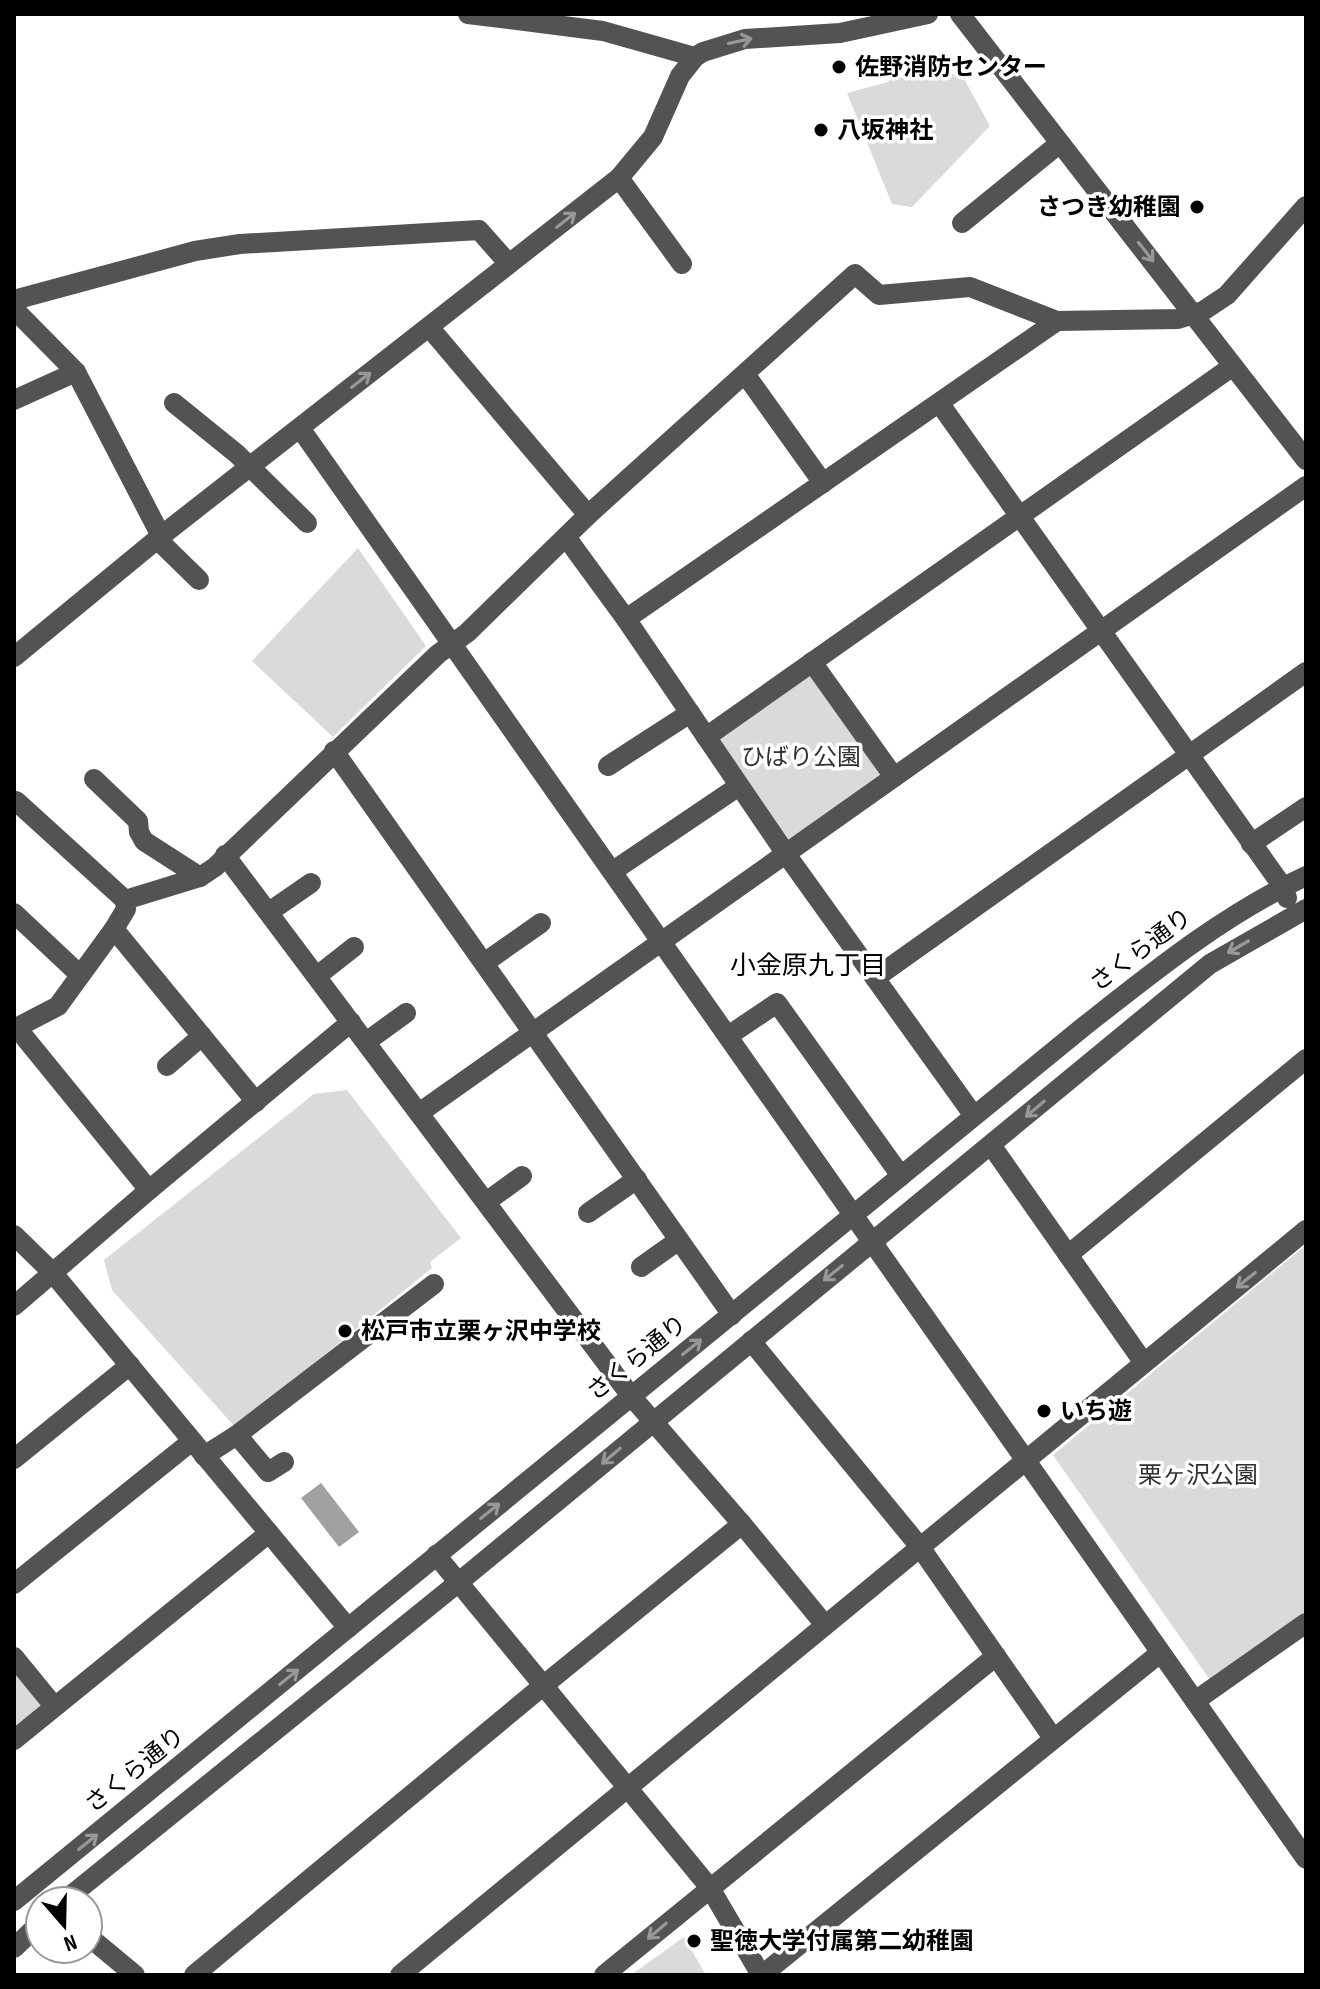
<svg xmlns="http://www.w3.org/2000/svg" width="1320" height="1989" font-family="'Sofia Sans Condensed','Noto Sans JP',sans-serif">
<rect width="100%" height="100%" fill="#fff"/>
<g fill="#dadada">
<polygon points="904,62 963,77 990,126 912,207 892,204 847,93 888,82"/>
<polygon points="358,548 426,646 333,737 252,661"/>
<polygon points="809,675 815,675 882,778 795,840 787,839 719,744 720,735"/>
<polygon points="347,1090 461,1238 430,1262 432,1268 235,1427 112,1290 104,1260 314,1094"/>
<polygon points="1306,1245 1306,1611 1210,1680 1053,1455"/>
<polygon points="14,1664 46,1707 14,1734"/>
<polygon points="684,1937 706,1975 631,1975"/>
</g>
<polygon fill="#a1a1a1" points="321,1483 359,1532 339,1547 301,1498"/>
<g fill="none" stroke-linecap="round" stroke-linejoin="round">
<g stroke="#535353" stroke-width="20">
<polyline points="468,14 603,31 695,57"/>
<polyline points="960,14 1306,460"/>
<polyline points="619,178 682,264"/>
<polyline points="962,223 1060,143"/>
<polyline points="14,300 195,251 240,244 479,230 509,264"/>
<polyline points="14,309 76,372 161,536"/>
<polyline points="429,327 588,515"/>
<polyline points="745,374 823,483"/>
<polyline points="14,400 76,372"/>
<polyline points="174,403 237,454 307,523"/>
<polyline points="940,404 1283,887 1287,898"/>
<polyline points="300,428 1306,1859"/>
<polyline points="566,537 626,619 786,854 974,1116"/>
<polyline points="157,539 199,580"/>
<polyline points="626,619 1057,321"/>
<polyline points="14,657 161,536 619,178 653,137 680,76 695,57 703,52 745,39 840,33 928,14"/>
<polyline points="812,662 894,777"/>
<polyline points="706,737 1233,366"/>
<polyline points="334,751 732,1315"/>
<polyline points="608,766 690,713"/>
<polyline points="94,779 138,821 139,832 144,841 200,877"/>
<polyline points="14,804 16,801 125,900"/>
<polyline points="1251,844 1306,807"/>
<polyline points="225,855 631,1396 742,1524 825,1625"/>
<polyline points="613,871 739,786"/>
<polyline points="269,912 311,883"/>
<polyline points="14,913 79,974"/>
<polyline points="114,929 256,1102"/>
<polyline points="484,963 541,923"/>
<polyline points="317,976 354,947"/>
<polyline points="875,978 1306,672"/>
<polyline points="17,1028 149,1190"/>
<polyline points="14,1029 58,1006 114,929 126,909 125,900 200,877 215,867 438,654 467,633 588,515 855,274 879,295 970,287 1057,321 1178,319 1203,311 1227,295 1306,206"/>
<polyline points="728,1036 777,1003 901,1176"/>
<polyline points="366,1042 406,1013"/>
<polyline points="167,1066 202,1036"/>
<polyline points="419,1113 1306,486"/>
<polyline points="991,1145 1144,1363"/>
<polyline points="486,1202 522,1176"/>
<polyline points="588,1213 637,1179"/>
<polyline points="14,1235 52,1272 348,1628"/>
<polyline points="1068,1255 1306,1059"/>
<polyline points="641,1267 679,1240"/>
<polyline points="14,1306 149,1190 351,1022"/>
<polyline points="751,1341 920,1547 1053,1738"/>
<polyline points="237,1435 268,1472 284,1462"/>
<polyline points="204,1456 237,1435 434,1284"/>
<polyline points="14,1459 130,1365"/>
<polyline points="436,1555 710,1888 761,1975"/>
<polyline points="14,1584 192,1441"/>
<polyline points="14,1657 54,1706"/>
<polyline points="1195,1701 1306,1623"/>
<polyline points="14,1740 269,1533"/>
<path d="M14,1901L1082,1028C1153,972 1223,915 1306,876"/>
<polyline points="64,1901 459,1582 1210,964 1306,909"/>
<polyline points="88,1936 135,1975"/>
<polyline points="14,1948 40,1923"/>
<polyline points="194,1975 544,1685 742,1524"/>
<polyline points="400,1975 1306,1230"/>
<polyline points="604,1975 996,1656"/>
<polyline points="762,1975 1160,1653"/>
</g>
</g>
<defs><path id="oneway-shaft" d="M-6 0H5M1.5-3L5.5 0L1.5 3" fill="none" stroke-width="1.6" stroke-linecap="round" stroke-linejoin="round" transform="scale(2)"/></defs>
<g stroke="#989898">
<use href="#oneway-shaft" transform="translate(740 41) rotate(-12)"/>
<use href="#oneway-shaft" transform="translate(566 220) rotate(-38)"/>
<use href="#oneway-shaft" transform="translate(1146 252) rotate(52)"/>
<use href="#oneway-shaft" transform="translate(361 380) rotate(-38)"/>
<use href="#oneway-shaft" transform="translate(1238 947) rotate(150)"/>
<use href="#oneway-shaft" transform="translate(1035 1109) rotate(140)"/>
<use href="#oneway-shaft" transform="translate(833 1273) rotate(141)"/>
<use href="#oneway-shaft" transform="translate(1246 1280) rotate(141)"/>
<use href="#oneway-shaft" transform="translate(692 1347) rotate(-39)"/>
<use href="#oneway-shaft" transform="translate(611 1456) rotate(140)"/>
<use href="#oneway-shaft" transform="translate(490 1511) rotate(-39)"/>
<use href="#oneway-shaft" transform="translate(289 1677) rotate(-39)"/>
<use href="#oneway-shaft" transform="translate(88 1842) rotate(-39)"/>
<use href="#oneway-shaft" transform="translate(657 1931) rotate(140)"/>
</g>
<g fill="#000" stroke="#fff" stroke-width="3">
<circle cx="839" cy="67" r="8"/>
<circle cx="821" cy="130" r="8"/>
<circle cx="1197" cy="207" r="8"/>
<circle cx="345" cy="1331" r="8"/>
<circle cx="1044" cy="1411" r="8"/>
<circle cx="694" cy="1941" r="8"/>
</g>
<g text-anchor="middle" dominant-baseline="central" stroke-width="7" stroke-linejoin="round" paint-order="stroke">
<g font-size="24" font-weight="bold" fill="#000" stroke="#fff" text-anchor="start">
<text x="855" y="67">佐野消防センター</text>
<text x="837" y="130">八坂神社</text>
<text x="1181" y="207" text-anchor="end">さつき幼稚園</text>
<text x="361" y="1331">松戸市立栗ヶ沢中学校</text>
<text x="1060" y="1411">いち遊</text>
<text x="710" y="1941">聖徳大学付属第二幼稚園</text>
</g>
<g font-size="24" fill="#313131" stroke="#fff">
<text x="801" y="757">ひばり公園</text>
<text x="1198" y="1475">栗ヶ沢公園</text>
</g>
<g font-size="24" fill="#000" stroke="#fff">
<text transform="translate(1141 950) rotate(-37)">さくら通り</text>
<text transform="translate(637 1358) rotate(-39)">さくら通り</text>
<text transform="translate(135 1770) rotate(-39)">さくら通り</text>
</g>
<g font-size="26" fill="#000" stroke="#fff">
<text x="808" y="966">小金原九丁目</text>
</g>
</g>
<rect width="1320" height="1989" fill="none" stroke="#000000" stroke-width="32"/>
<g transform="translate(64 1925) rotate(160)"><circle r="38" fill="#ffffff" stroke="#999999" stroke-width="2"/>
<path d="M0-6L14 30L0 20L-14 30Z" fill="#000000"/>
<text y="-12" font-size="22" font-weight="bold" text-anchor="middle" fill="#000000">N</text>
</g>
</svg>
